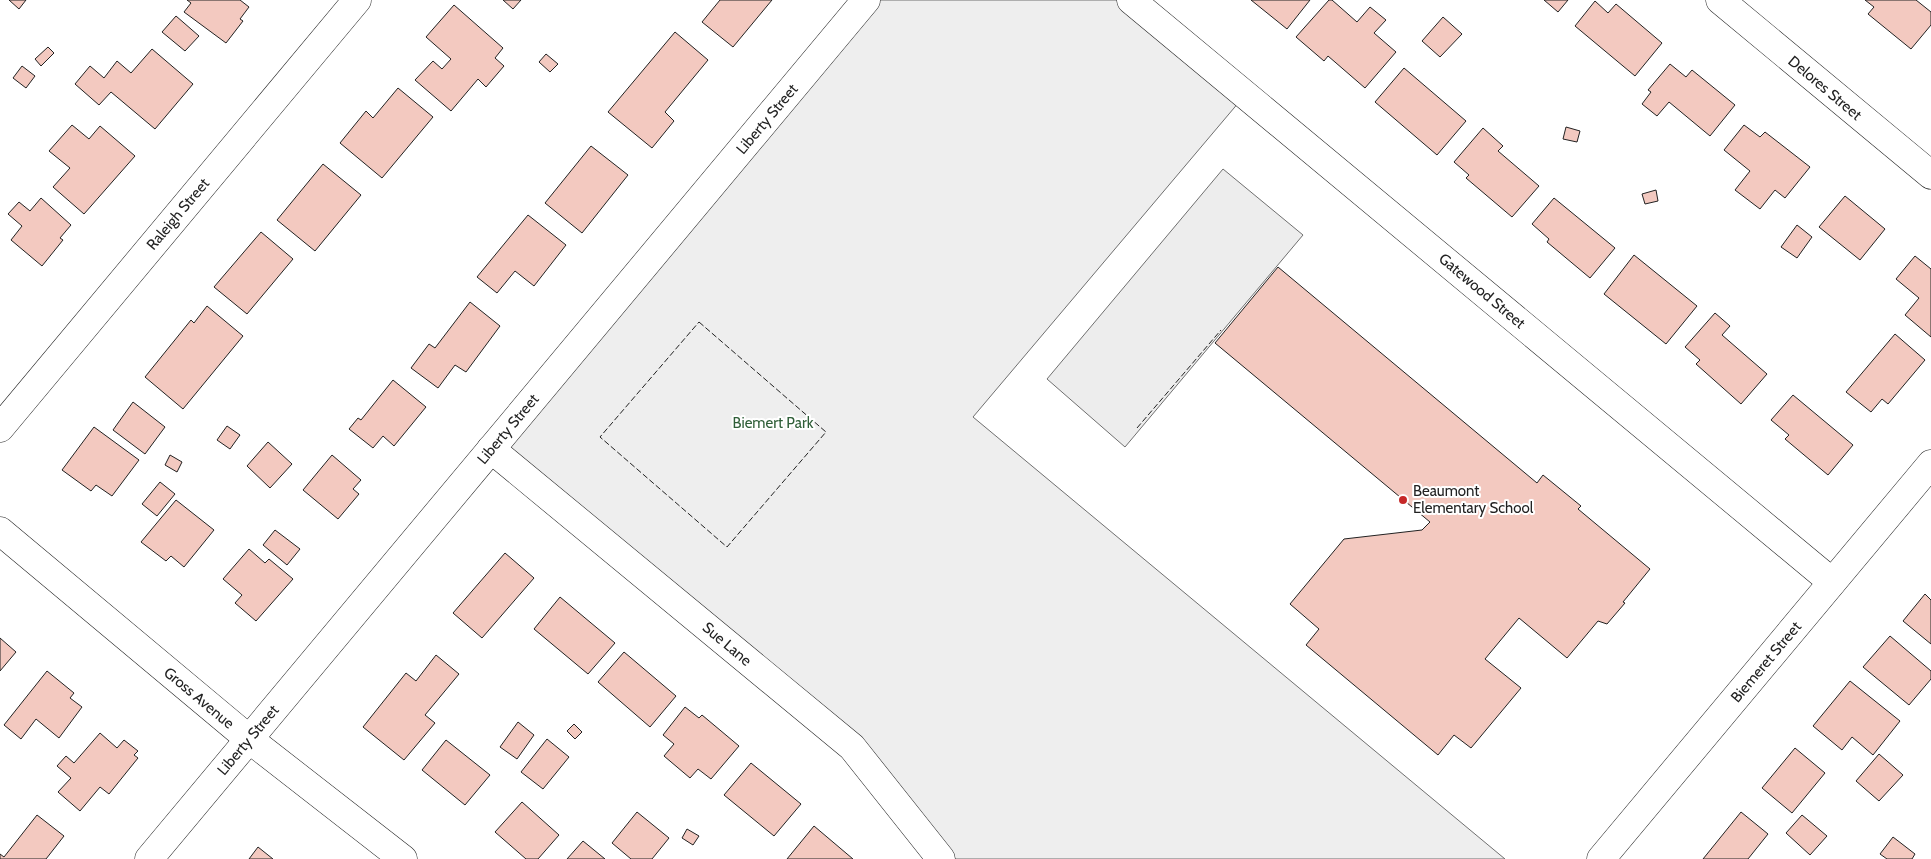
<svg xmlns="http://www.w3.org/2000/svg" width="1931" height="859" font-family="Cabin,sans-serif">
<rect width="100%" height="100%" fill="#fff"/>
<polygon fill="#eee" stroke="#6f6f6f" points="866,0 1131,0 1245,95 973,417 1505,859 941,859 852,747 491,449"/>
<polygon fill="#ededed" stroke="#6f6f6f" points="1223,169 1303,235 1125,447 1047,379"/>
<g fill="#f3c9c0" stroke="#222">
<polygon points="9,0 26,0 19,9"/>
<polygon points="187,0 240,0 249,7 240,19 243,21 226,43 184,12 191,3"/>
<polygon points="503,0 521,0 513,9"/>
<polygon points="720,0 772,0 733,47 702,22"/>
<polygon points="1251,0 1310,0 1287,29"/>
<polygon points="1329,0 1332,0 1357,22 1370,7 1386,20 1374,33 1396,52 1365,88 1328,56 1324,61 1296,37"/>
<polygon points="1544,0 1568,0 1558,12"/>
<polygon points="1865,0 1916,0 1931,12 1931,25 1911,49 1868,14 1874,7"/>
<polygon points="1595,1 1608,13 1616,4 1662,43 1635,76 1575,26"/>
<polygon points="454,5 503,48 495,58 504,66 486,87 478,79 451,111 415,80 433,61 442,69 451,59 426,37"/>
<polygon points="176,16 199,36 185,51 162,32"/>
<polygon points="1443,17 1462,34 1440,57 1422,41"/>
<polygon points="675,32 708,60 665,112 674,121 652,148 608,112"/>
<polygon points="48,47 54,53 41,66 35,59"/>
<polygon points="152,49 193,84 155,129 111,92 99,105 75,84 90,66 104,78 117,61 131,73"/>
<polygon points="546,54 558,64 550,72 539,62"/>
<polygon points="1670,64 1686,77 1692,70 1735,105 1710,136 1669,102 1657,116 1642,104 1651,92 1648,90"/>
<polygon points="22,66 35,76 26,88 13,78"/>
<polygon points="1404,68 1466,121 1437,155 1375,102"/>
<polygon points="398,88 433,117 382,178 340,143 366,111 373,118"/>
<polygon points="72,125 89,139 100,126 135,156 84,214 53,187 70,168 49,151"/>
<polygon points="1744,125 1760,137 1765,132 1810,167 1785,198 1775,190 1760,209 1735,190 1750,171 1724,150"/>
<polygon points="1566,127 1580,131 1577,142 1563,139"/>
<polygon points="1483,128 1503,146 1498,151 1539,186 1512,217 1466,178 1469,175 1454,162"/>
<polygon points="591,146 628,175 582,233 545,203"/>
<polygon points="323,164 361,195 315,251 277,220"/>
<polygon points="1656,190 1658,201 1645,204 1642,194"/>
<polygon points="1845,196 1885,229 1860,260 1819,227"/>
<polygon points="41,198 71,225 60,238 63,240 42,266 11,240 22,226 8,214 19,202 30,211"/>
<polygon points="1554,198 1615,248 1590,278 1547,242 1549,239 1532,224"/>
<polygon points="528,215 566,245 534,286 515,271 497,293 477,277"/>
<polygon points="1797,225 1812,237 1797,258 1781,247"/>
<polygon points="261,232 293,259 247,314 214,287"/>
<polygon points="1634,255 1697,306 1666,344 1604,294"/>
<polygon points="1915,256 1931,269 1931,337 1905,315 1919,298 1896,279"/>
<polygon points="1278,267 1537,483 1543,475 1581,506 1578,509 1650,569 1623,602 1625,603 1607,624 1598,621 1567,658 1519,618 1485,659 1521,688 1471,748 1454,735 1438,755 1306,645 1319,629 1290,604 1344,539 1422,530 1430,522 1215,343"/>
<polygon points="470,302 500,326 466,372 455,365 438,388 411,368 429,344 435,348"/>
<polygon points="207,306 243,336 183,409 145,377 191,320 194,323"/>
<polygon points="1715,313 1730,326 1722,335 1767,374 1741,404 1696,364 1700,360 1685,347"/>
<polygon points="1895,334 1925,360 1888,404 1882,399 1871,412 1846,392"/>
<polygon points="393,380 426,407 394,446 383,436 373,448 349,429 358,418 361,420"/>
<polygon points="1793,395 1853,445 1828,475 1785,439 1789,435 1771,420"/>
<polygon points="133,402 165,427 145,454 113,430"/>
<polygon points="227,426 240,435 230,449 217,440"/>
<polygon points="94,427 139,460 112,496 96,485 91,491 62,470"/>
<polygon points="268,442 292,464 270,488 247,466"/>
<polygon points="170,455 182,462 177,472 165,465"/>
<polygon points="332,455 361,480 353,489 359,494 338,519 303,490"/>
<polygon points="160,482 175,494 157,516 142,504"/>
<polygon points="176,500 214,530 184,567 171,556 166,561 141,542"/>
<polygon points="275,530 300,549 287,565 263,545"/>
<polygon points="249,549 265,563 269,559 293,579 256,621 235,603 242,595 223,579"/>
<polygon points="505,553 534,578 482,638 453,613"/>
<polygon points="1925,594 1931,600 1931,644 1903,621"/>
<polygon points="560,597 615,643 588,674 534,629"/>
<polygon points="1890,636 1931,671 1931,679 1909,705 1863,667"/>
<polygon points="0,638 16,652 0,671"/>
<polygon points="624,652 676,696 650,727 598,682"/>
<polygon points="436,655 459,674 425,715 435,723 404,760 363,727 406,673 416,681"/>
<polygon points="47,671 74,693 70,698 82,707 59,738 36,719 21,739 4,725"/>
<polygon points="1850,681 1900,721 1873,755 1852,737 1842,750 1813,726"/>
<polygon points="685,707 699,718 702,715 739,746 711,779 698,769 690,778 664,756 674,744 663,735"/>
<polygon points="518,722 534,735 517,759 500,747"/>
<polygon points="574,724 582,732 575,739 567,731"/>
<polygon points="100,733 117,748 124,740 138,751 134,755 138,758 109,794 100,787 80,811 58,792 71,778 57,766 66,756 74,763"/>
<polygon points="547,739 569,757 543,789 521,772"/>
<polygon points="446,740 490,775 465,805 422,770"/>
<polygon points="1795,748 1825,773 1792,813 1762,788"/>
<polygon points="1879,754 1903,775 1879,801 1856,781"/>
<polygon points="751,763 801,804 774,836 724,795"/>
<polygon points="522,802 559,835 538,859 526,859 495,832"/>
<polygon points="637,812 669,838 652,859 631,859 612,843"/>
<polygon points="1741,812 1768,834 1748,859 1703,859"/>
<polygon points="37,815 64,836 46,859 0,859 0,854 4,857"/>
<polygon points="1802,815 1827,836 1810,855 1786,833"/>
<polygon points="814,826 853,859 787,859"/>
<polygon points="687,829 699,836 693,845 682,838"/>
<polygon points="1893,837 1915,854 1912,859 1887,859 1880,854"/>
<polygon points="583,841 605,859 567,859"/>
<polygon points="258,847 273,859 249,859"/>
</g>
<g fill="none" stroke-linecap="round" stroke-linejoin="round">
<g stroke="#222" stroke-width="29">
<g id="street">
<polyline points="1131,0 1832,582"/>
<polyline points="1720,0 1931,175"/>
<polyline points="0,428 357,0"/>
<polyline points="491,449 852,747 941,859"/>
<polyline points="0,531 249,739 403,859"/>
<polyline points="149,859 866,0"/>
<polyline points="1601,859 1931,464"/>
</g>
</g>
<use href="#street" stroke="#fff" stroke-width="28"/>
<g stroke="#222" stroke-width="1" stroke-dasharray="6 2.5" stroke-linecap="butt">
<polygon points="699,322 826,432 727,547 600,437"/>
<polyline points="1137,428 1221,330"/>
</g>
</g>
<circle fill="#c62828" stroke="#fff" stroke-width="2" cx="1403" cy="500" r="5"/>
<g text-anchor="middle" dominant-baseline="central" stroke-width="4" stroke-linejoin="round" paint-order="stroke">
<g font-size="15" fill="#222" stroke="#fff">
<text transform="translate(1825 88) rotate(40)">Delores Street</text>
<text transform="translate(767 119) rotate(-50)">Liberty Street</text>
<text transform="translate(178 214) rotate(-50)">Raleigh Street</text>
<text transform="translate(1482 291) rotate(40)">Gatewood Street</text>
<text transform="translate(508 429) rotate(-50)">Liberty Street</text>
<text transform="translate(727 644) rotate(40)">Sue Lane</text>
<text transform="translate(1766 662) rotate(-50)">Biemeret Street</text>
<text transform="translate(199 698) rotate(40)">Gross Avenue</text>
<text transform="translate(248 740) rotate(-50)">Liberty Street</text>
</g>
<g font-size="15" fill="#2f5e38" stroke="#fff">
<text x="773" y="423">Biemert Park</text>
</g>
<g font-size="15" fill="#222" stroke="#fff" text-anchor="start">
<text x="1413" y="491">Beaumont<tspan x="1413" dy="17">Elementary School</tspan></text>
</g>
</g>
</svg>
